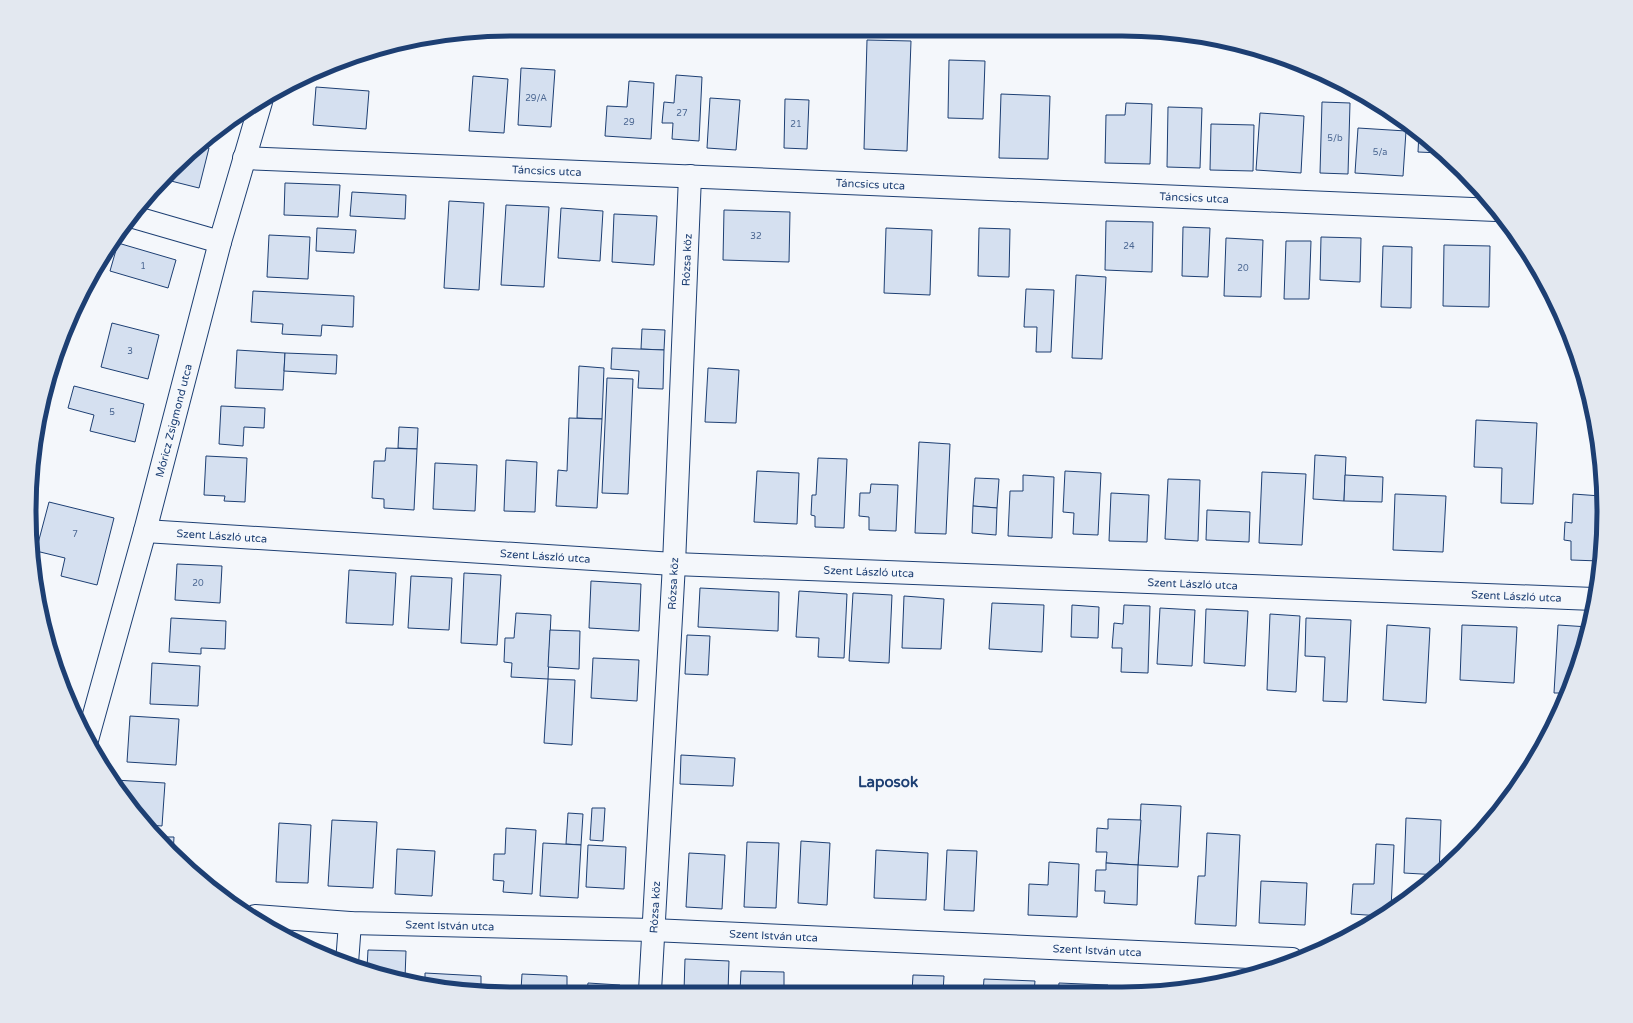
<svg xmlns="http://www.w3.org/2000/svg" width="1633" height="1023" font-family="'Varela Round',sans-serif">
<rect width="100%" height="100%" fill="#f4f7fb"/>
<g fill="#d5e0f0" stroke="#1d3f73">
<polygon points="867,40 911,41 907,151 864,149"/>
<polygon points="949,60 985,61 983,119 948,118"/>
<polygon points="521,68 555,70 551,127 518,125"/>
<polygon points="676,75 702,77 699,141 672,139 673,123 662,123 664,102 674,103"/>
<polygon points="473,76 508,79 504,133 469,131"/>
<polygon points="629,81 654,83 651,139 605,136 607,106 627,107"/>
<polygon points="316,87 369,91 366,129 313,125"/>
<polygon points="1001,94 1050,96 1048,159 999,158"/>
<polygon points="710,98 740,100 736,150 707,148"/>
<polygon points="785,99 809,100 807,149 784,148"/>
<polygon points="1322,102 1350,103 1348,174 1320,173"/>
<polygon points="1126,103 1152,104 1150,164 1105,163 1106,115 1125,115"/>
<polygon points="1168,107 1202,108 1200,168 1167,167"/>
<polygon points="1260,113 1304,116 1301,173 1256,170"/>
<polygon points="1211,124 1254,125 1253,171 1210,170"/>
<polygon points="1358,128 1406,131 1403,176 1355,173"/>
<polygon points="1419,132 1441,153 1418,152"/>
<polygon points="200,146 209,148 199,188 163,179 170,170"/>
<polygon points="285,183 340,185 338,217 284,215"/>
<polygon points="352,192 406,195 405,219 350,216"/>
<polygon points="449,201 484,203 479,290 444,288"/>
<polygon points="506,205 549,207 544,287 501,285"/>
<polygon points="561,208 603,211 600,261 558,258"/>
<polygon points="724,210 790,212 789,262 723,260"/>
<polygon points="614,214 657,216 654,265 612,262"/>
<polygon points="1106,221 1153,222 1152,272 1105,270"/>
<polygon points="1183,227 1210,228 1208,277 1182,276"/>
<polygon points="317,228 356,230 354,253 316,251"/>
<polygon points="886,228 932,230 930,295 884,293"/>
<polygon points="979,228 1010,229 1009,277 978,276"/>
<polygon points="269,235 310,237 308,279 267,277"/>
<polygon points="1321,237 1361,238 1360,282 1320,280"/>
<polygon points="1226,238 1263,240 1261,297 1224,296"/>
<polygon points="1286,241 1311,241 1309,299 1284,299"/>
<polygon points="118,243 176,260 168,288 110,271"/>
<polygon points="1444,245 1490,246 1489,307 1443,306"/>
<polygon points="1383,246 1412,247 1411,308 1381,307"/>
<polygon points="1076,275 1106,277 1102,359 1072,358"/>
<polygon points="1026,289 1054,290 1051,352 1036,352 1037,327 1024,327"/>
<polygon points="253,291 354,296 353,327 322,325 321,336 282,334 283,324 251,322"/>
<polygon points="112,323 159,335 148,379 101,367"/>
<polygon points="642,329 665,330 664,350 641,349"/>
<polygon points="612,348 664,350 663,389 638,388 639,371 611,369"/>
<polygon points="237,350 285,353 283,390 235,388"/>
<polygon points="285,353 337,355 336,374 284,371"/>
<polygon points="579,366 604,368 602,419 577,418"/>
<polygon points="708,368 739,370 736,423 705,422"/>
<polygon points="607,378 633,379 628,494 602,493"/>
<polygon points="74,386 144,404 135,442 90,431 94,415 68,408"/>
<polygon points="221,406 265,408 264,428 244,427 243,446 219,444"/>
<polygon points="569,418 602,419 597,508 556,506 558,470 567,471"/>
<polygon points="1476,420 1537,423 1533,504 1501,503 1502,468 1474,467"/>
<polygon points="399,427 418,428 417,449 398,448"/>
<polygon points="919,442 950,444 946,534 915,533"/>
<polygon points="386,448 417,449 414,510 384,508 384,499 372,498 374,461 385,461"/>
<polygon points="1315,455 1346,457 1344,501 1313,499"/>
<polygon points="206,456 247,458 245,502 224,501 225,496 204,495"/>
<polygon points="818,458 847,459 844,528 815,527 815,516 811,515 812,495 816,495"/>
<polygon points="506,460 537,462 535,512 504,511"/>
<polygon points="435,463 477,465 475,511 433,509"/>
<polygon points="757,471 799,473 797,524 754,522"/>
<polygon points="1065,471 1101,473 1098,535 1073,534 1074,513 1063,512"/>
<polygon points="1262,472 1306,474 1302,545 1259,543"/>
<polygon points="1023,475 1054,477 1052,538 1008,536 1010,491 1023,491"/>
<polygon points="1345,475 1383,477 1382,502 1344,501"/>
<polygon points="975,478 999,479 997,508 973,506"/>
<polygon points="1168,479 1200,480 1198,541 1165,539"/>
<polygon points="871,484 898,485 896,531 869,530 869,517 859,516 860,493 870,493"/>
<polygon points="1111,493 1149,495 1147,542 1109,541"/>
<polygon points="1395,494 1446,496 1443,552 1393,550"/>
<polygon points="1573,494 1601,496 1603,543 1600,561 1571,560 1571,541 1564,540 1565,522 1572,523"/>
<polygon points="49,502 114,518 97,585 61,576 65,558 36,551"/>
<polygon points="973,506 997,508 996,535 972,533"/>
<polygon points="1207,510 1250,512 1249,542 1206,540"/>
<polygon points="177,564 222,566 220,603 175,600"/>
<polygon points="349,570 396,573 393,625 346,623"/>
<polygon points="464,573 501,575 497,645 461,643"/>
<polygon points="411,576 452,578 449,630 408,628"/>
<polygon points="591,581 641,584 639,631 589,628"/>
<polygon points="700,588 779,592 778,631 698,627"/>
<polygon points="799,591 847,594 844,658 818,657 819,638 796,637"/>
<polygon points="853,593 892,595 889,663 849,661"/>
<polygon points="904,596 944,599 941,649 902,648"/>
<polygon points="992,603 1044,605 1042,652 989,649"/>
<polygon points="1072,605 1099,607 1098,638 1071,637"/>
<polygon points="1124,605 1150,606 1148,673 1121,672 1122,648 1112,648 1114,623 1123,624"/>
<polygon points="1160,608 1195,610 1192,666 1157,664"/>
<polygon points="1206,609 1248,611 1245,666 1204,663"/>
<polygon points="516,613 551,615 548,679 511,677 512,663 504,662 505,638 514,638"/>
<polygon points="1270,614 1300,616 1296,692 1267,690"/>
<polygon points="171,618 226,621 225,649 201,648 201,654 169,652"/>
<polygon points="1306,618 1351,620 1347,702 1323,701 1325,657 1305,656"/>
<polygon points="1387,625 1430,628 1426,703 1383,700"/>
<polygon points="1462,625 1517,627 1514,683 1460,680"/>
<polygon points="1558,625 1589,627 1587,637 1566,693 1554,693"/>
<polygon points="550,630 580,631 579,669 548,667"/>
<polygon points="687,635 710,636 708,675 685,674"/>
<polygon points="593,658 639,660 637,701 591,698"/>
<polygon points="152,663 200,666 198,706 150,704"/>
<polygon points="548,679 575,680 572,745 544,743"/>
<polygon points="130,716 179,719 176,765 127,762"/>
<polygon points="681,755 735,758 733,786 680,784"/>
<polygon points="115,780 165,783 162,826 148,825 115,785"/>
<polygon points="1141,804 1181,806 1178,867 1138,865"/>
<polygon points="592,808 605,808 603,841 590,840"/>
<polygon points="568,813 583,814 581,845 566,844"/>
<polygon points="1406,818 1441,820 1439,875 1404,873"/>
<polygon points="1108,819 1141,820 1138,865 1106,863 1107,852 1096,852 1097,828 1108,829"/>
<polygon points="332,820 377,822 373,888 328,886"/>
<polygon points="279,823 311,825 308,883 276,882"/>
<polygon points="506,828 536,830 532,894 503,892 504,881 493,880 494,854 505,854"/>
<polygon points="1207,833 1240,835 1236,926 1195,924 1198,876 1205,876"/>
<polygon points="157,837 174,837 173,855 170,853"/>
<polygon points="801,841 830,843 827,905 798,903"/>
<polygon points="747,842 779,843 776,908 744,907"/>
<polygon points="543,843 581,845 578,898 540,896"/>
<polygon points="1376,844 1394,845 1391,909 1382,916 1351,914 1353,884 1374,884"/>
<polygon points="588,845 626,847 624,889 586,887"/>
<polygon points="397,849 435,851 432,896 395,894"/>
<polygon points="876,850 928,853 926,900 874,898"/>
<polygon points="947,850 977,851 974,911 944,910"/>
<polygon points="689,853 725,855 722,909 686,907"/>
<polygon points="1049,862 1079,864 1077,917 1028,915 1029,884 1048,885"/>
<polygon points="1106,863 1138,865 1137,905 1104,903 1105,891 1095,891 1096,870 1106,870"/>
<polygon points="1261,881 1307,883 1305,925 1259,923"/>
<polygon points="368,950 406,951 405,978 367,968"/>
<polygon points="685,959 729,961 728,991 684,991"/>
<polygon points="741,971 784,972 784,991 740,991"/>
<polygon points="425,973 481,976 481,990 449,990 425,983"/>
<polygon points="522,974 567,976 567,990 521,990"/>
<polygon points="913,975 944,976 943,992 912,992"/>
<polygon points="984,979 1035,981 1034,992 983,992"/>
<polygon points="588,983 620,985 620,991 587,990"/>
<polygon points="1059,983 1108,985 1108,993 1058,993"/>
</g>
<g fill="none" stroke-linecap="round" stroke-linejoin="round">
<g stroke="#1d3f73" stroke-width="24">
<g id="minor">
<path id="s1" d="M244,158L1496,210"/>
<polyline points="130,216 220,242"/>
<path id="s2" d="M145,531L674,564L1594,599"/>
<path id="s3" d="M87,740L145,531L220,242L261,102"/>
<path id="s4" d="M255,916L350,923L652,930L1292,959"/>
<polyline points="347,963 350,923"/>
<path id="s5" d="M650,991L674,564L690,176"/>
</g>
</g>
<use href="#minor" stroke="#f4f7fb" stroke-width="22"/>
</g>
<g text-anchor="middle" dominant-baseline="central" stroke-width="3" stroke-linejoin="round" paint-order="stroke">
<g font-size="9" fill="#4b6792">
<text x="536" y="98">29/A</text>
<text x="682" y="113">27</text>
<text x="629" y="122">29</text>
<text x="796" y="124">21</text>
<text x="1335" y="138">5/b</text>
<text x="1380" y="152">5/a</text>
<text x="756" y="236">32</text>
<text x="1129" y="246">24</text>
<text x="143" y="266">1</text>
<text x="1243" y="268">20</text>
<text x="130" y="351">3</text>
<text x="112" y="412">5</text>
<text x="75" y="534">7</text>
<text x="198" y="583">20</text>
</g>
<g font-size="11" fill="#1d3f73" stroke="#f4f7fb">
<text stroke="none"><textPath href="#s1" startOffset="303">Táncsics utca</textPath></text>
<text stroke="none"><textPath href="#s1" startOffset="627">Táncsics utca</textPath></text>
<text stroke="none"><textPath href="#s1" startOffset="951">Táncsics utca</textPath></text>
<text stroke="none"><textPath href="#s5" startOffset="732">Rózsa köz</textPath></text>
<text stroke="none"><textPath href="#s3" startOffset="331">Móricz Zsigmond utca</textPath></text>
<text stroke="none"><textPath href="#s2" startOffset="77">Szent László utca</textPath></text>
<text stroke="none"><textPath href="#s2" startOffset="401">Szent László utca</textPath></text>
<text stroke="none"><textPath href="#s2" startOffset="725">Szent László utca</textPath></text>
<text stroke="none"><textPath href="#s5" startOffset="408">Rózsa köz</textPath></text>
<text stroke="none"><textPath href="#s2" startOffset="1049">Szent László utca</textPath></text>
<text stroke="none"><textPath href="#s2" startOffset="1373">Szent László utca</textPath></text>
<text stroke="none"><textPath href="#s5" startOffset="84">Rózsa köz</textPath></text>
<text stroke="none"><textPath href="#s4" startOffset="195">Szent István utca</textPath></text>
<text stroke="none"><textPath href="#s4" startOffset="519">Szent István utca</textPath></text>
<text stroke="none"><textPath href="#s4" startOffset="843">Szent István utca</textPath></text>
</g>
<g font-size="15" font-weight="bold" fill="#1d3f73" stroke="#f4f7fb">
<text x="888" y="782">Laposok</text>
</g>
</g>
<path d="M0 0H1633V1023H0ZM511 36H1122A475 475 0 0 1 1597 511V512A475 475 0 0 1 1122 987H511A475 475 0 0 1 36 512V511A475 475 0 0 1 511 36Z" fill="#e3e8f0" fill-rule="evenodd"/>
<path fill="none" stroke="#1d3f73" stroke-width="5" d="M511 36H1122A475 475 0 0 1 1597 511V512A475 475 0 0 1 1122 987H511A475 475 0 0 1 36 512V511A475 475 0 0 1 511 36Z"/>
</svg>
